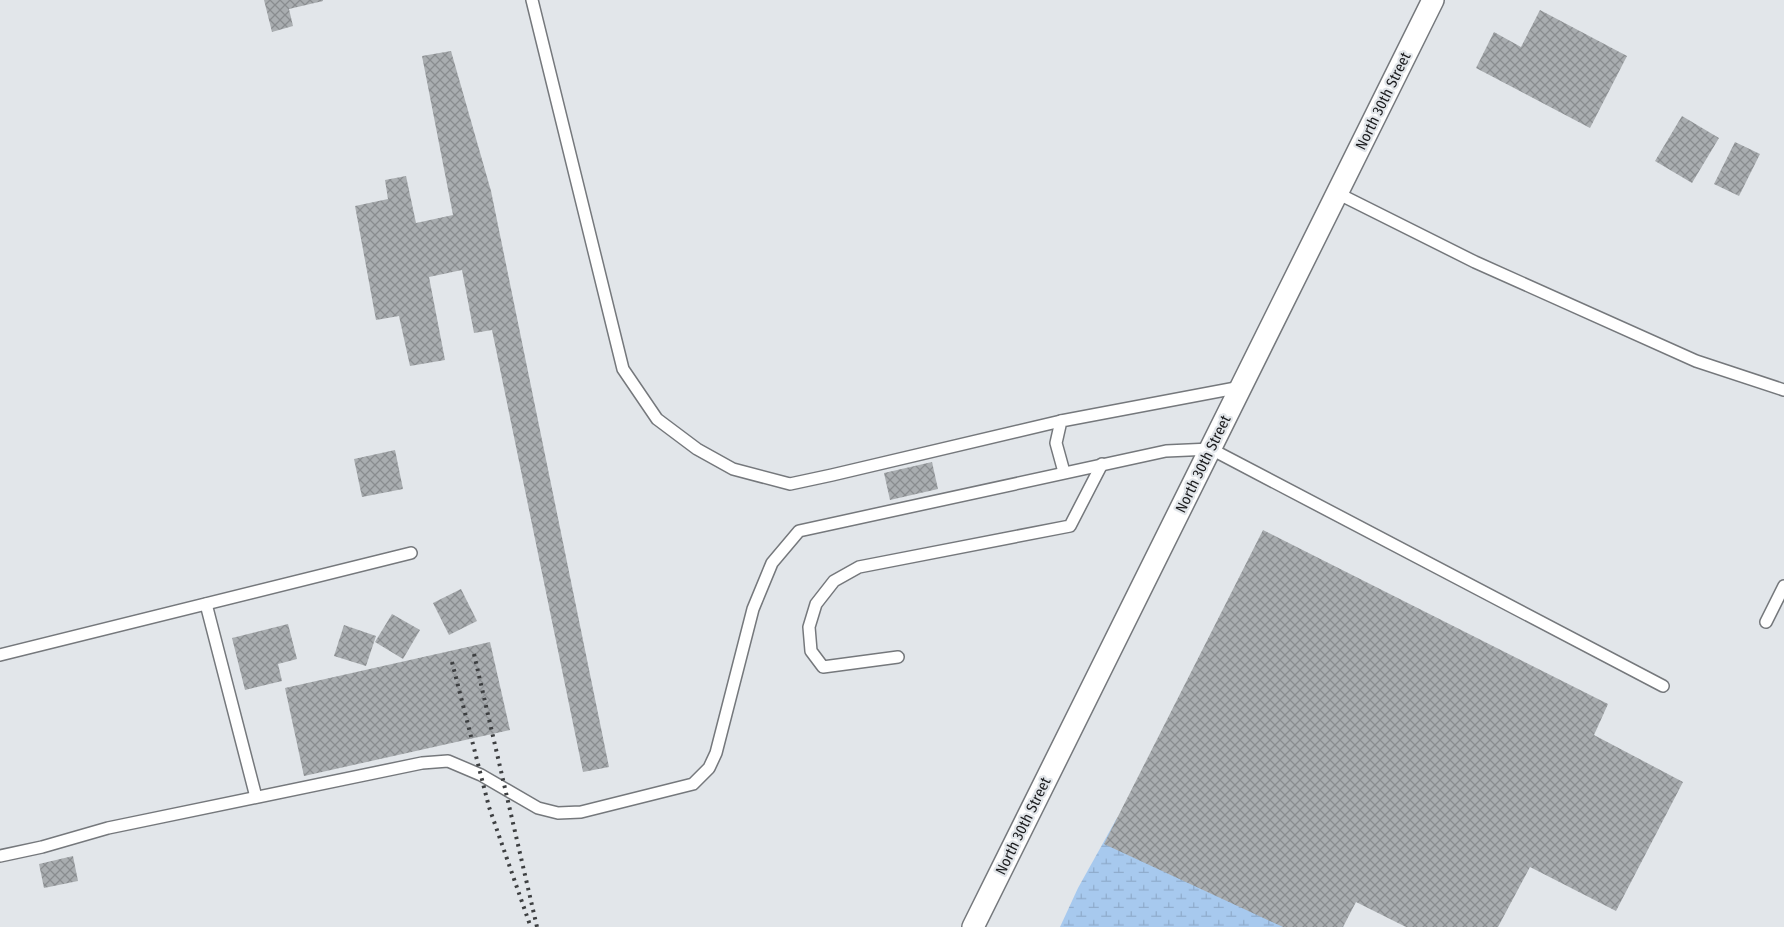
<svg xmlns="http://www.w3.org/2000/svg" width="1784" height="927" font-family="'Fira Sans Condensed',sans-serif">
<defs>
<pattern id="wetland-marsh" width="20" height="14" patternUnits="userSpaceOnUse" patternTransform="scale(1.25)"><rect width="20" height="14" fill="#a7c9ee"/><path d="M1 5h8M5 5V1M11 12h8M15 12V8" fill="none" stroke="#8faccc"/></pattern>
<pattern id="building-cross-hatch" width="8" height="8" patternUnits="userSpaceOnUse" patternTransform="scale(1.25)"><rect width="8" height="8" fill="#a9adb0"/><path d="M0 0l8 8M0 8l8-8" fill="none" stroke="#898c8f"/></pattern>
</defs>
<rect width="100%" height="100%" fill="#e2e6ea"/>
<polygon fill="url(#wetland-marsh)" points="1117,818 1344,927 1060,927 1078,888"/>
<g fill="url(#building-cross-hatch)">
<polygon points="264,0 323,0 323,1 289,9 293,26 272,32"/>
<polygon points="1540,10 1627,56 1590,128 1476,68 1494,32 1521,47"/>
<polygon points="451,51 491,191 609,767 583,772 492,330 474,333 462,270 429,277 445,360 410,366 399,316 376,320 355,206 388,199 385,180 406,176 416,223 453,215 422,56"/>
<polygon points="1682,116 1719,138 1692,183 1655,161"/>
<polygon points="1735,142 1760,154 1739,196 1714,184"/>
<polygon points="395,450 403,489 362,497 354,459"/>
<polygon points="932,462 938,489 890,500 884,473"/>
<polygon points="1263,530 1608,704 1594,735 1683,782 1616,911 1530,867 1498,927 1406,927 1356,902 1343,927 1283,927 1104,844"/>
<polygon points="461,589 477,621 449,635 433,603"/>
<polygon points="392,614 420,630 403,659 375,642"/>
<polygon points="288,624 297,659 278,664 282,681 245,690 232,638"/>
<polygon points="344,625 376,636 366,666 334,656"/>
<polygon points="490,642 510,730 304,776 285,688"/>
<polygon points="73,856 78,881 44,888 39,864"/>
</g>
<g fill="none" stroke-linecap="round" stroke-linejoin="round">
<g stroke="#75787c" stroke-width="14">
<g id="lane">
<polyline points="532,0 623,369 657,419 697,449 733,469 790,484 832,475 1061,421"/>
<polyline points="1337,193 1475,262 1696,361 1784,390"/>
<polyline points="1064,472 1056,443 1061,421 1241,387"/>
<polyline points="206,604 256,797"/>
<polyline points="1766,622 1784,586"/>
<polyline points="0,655 411,553"/>
<polyline points="898,657 823,667 811,651 809,627 816,604 834,581 859,567 1070,526 1102,464"/>
<polyline points="0,856 42,847 108,828 422,763 448,761 481,775 538,808 558,813 581,812 693,784 709,768 716,753 753,609 772,563 799,531 1166,451 1211,449 1663,686"/>
</g>
</g>
<g stroke="#75787c" stroke-width="24">
<polyline id="street" points="973,927 1433,0"/>
</g>
<use href="#lane" stroke="#fff" stroke-width="11"/>
<use href="#street" stroke="#fff" stroke-width="21"/>
<g stroke="#3d3f41" stroke-width="4" stroke-dasharray="2.5 5" stroke-linecap="butt">
<polyline points="474,654 537,927"/>
<polyline points="452,662 489,807 530,925"/>
</g>
</g>
<g text-anchor="middle" dominant-baseline="central" stroke-width="4.5" stroke-linejoin="round" paint-order="stroke">
<g font-size="15" fill="#1a1b1d" stroke="#e2e6ea">
<text transform="translate(1383 101) rotate(-64)">North 30th Street</text>
<text transform="translate(1203 464) rotate(-64)">North 30th Street</text>
<text transform="translate(1023 826) rotate(-64)">North 30th Street</text>
</g>
</g>
</svg>
